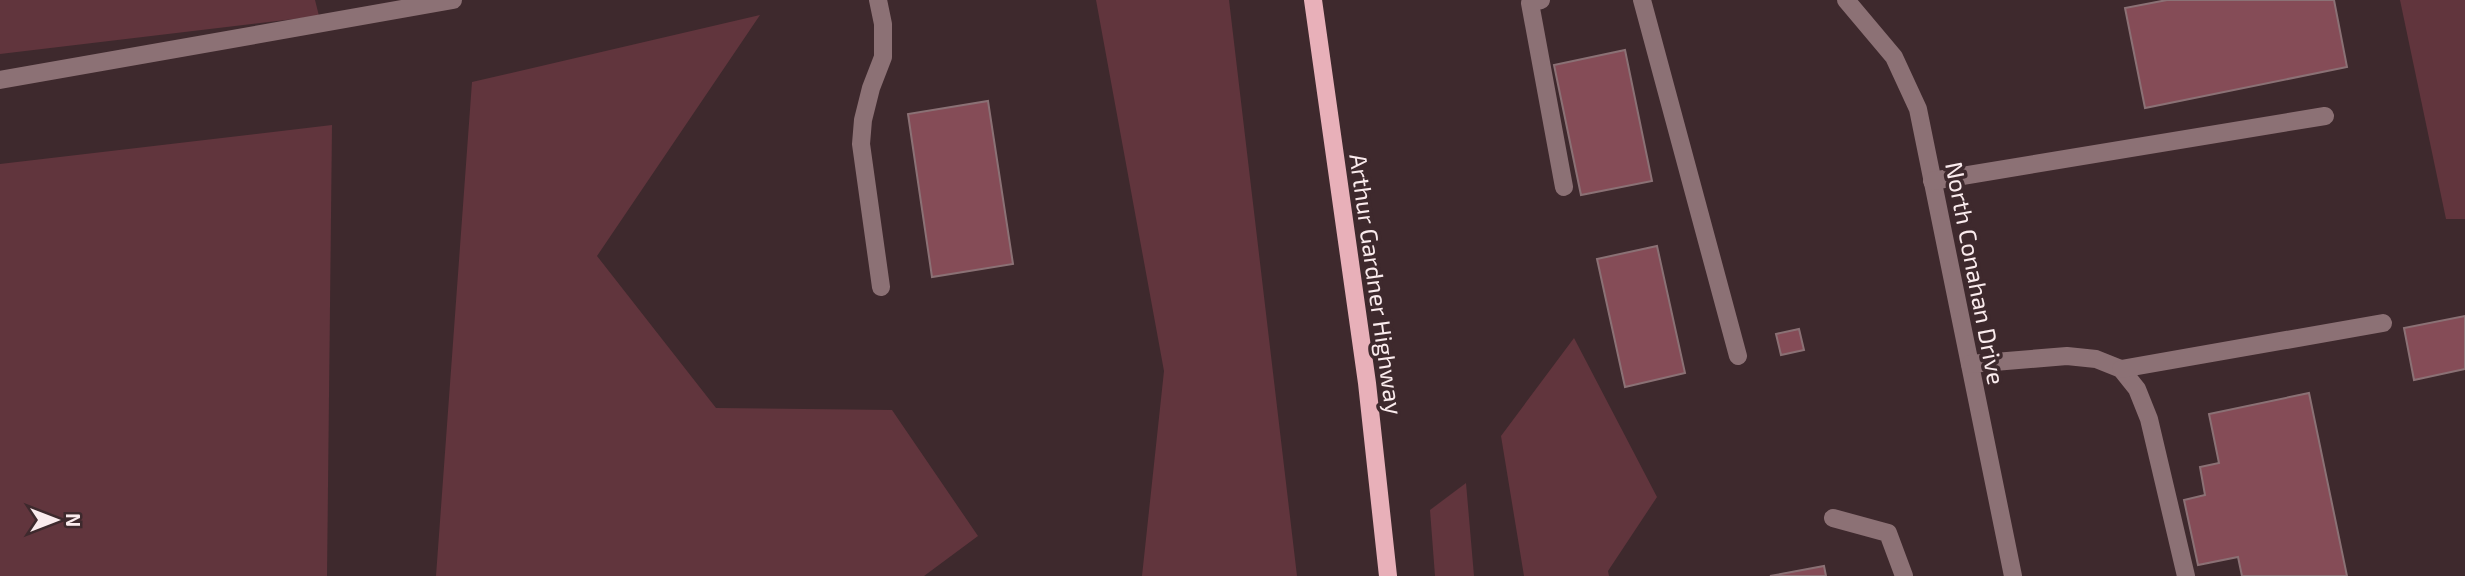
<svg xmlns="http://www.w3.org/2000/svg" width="2465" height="576" font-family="'Exo 2',sans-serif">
<rect width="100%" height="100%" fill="#3e292d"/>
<g fill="#61353d">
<polygon points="0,0 315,0 319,16 0,54"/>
<polygon points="1096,0 1229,0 1297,576 1142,576 1164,371"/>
<polygon points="2400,0 2465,0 2465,219 2446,219"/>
<polygon points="760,15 597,256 716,408 892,410 978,536 924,576 436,576 472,82"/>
<polygon points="332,125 327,576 0,576 0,164"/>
<polygon points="1574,338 1657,497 1608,571 1609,576 1524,576 1501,436"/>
<polygon points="1466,483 1474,576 1435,576 1430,510"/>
</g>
<g fill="#854c57" stroke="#8b7175" stroke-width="2">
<polygon points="2167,0 2334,0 2347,67 2145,108 2125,8"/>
<polygon points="1625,50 1652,181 1581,195 1554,65"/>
<polygon points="988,101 1013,264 932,277 908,114"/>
<polygon points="1657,246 1685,373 1625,387 1597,259"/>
<polygon points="2465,316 2465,369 2414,380 2404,328"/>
<polygon points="1799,329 1804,350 1781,355 1776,334"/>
<polygon points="2309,393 2347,576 2242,576 2238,557 2198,565 2184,500 2205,495 2200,467 2219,463 2209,414"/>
<polygon points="1824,566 1826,576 1770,576"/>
</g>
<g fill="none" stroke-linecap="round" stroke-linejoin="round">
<g stroke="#8c7175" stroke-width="18">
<polyline points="878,0 883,24 883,57 871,88 863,120 861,144 881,287"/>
<polyline points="1541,0 1530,3 1564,187"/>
<polyline points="1642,0 1738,356"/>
<polyline points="1846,0 1894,57 1918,109 2013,576"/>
<polyline points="0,80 453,0"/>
<polyline points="1932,181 2325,116"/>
<polyline points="1970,364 2067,356 2096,359 2121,369 2137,389 2149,419 2186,576"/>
<polyline points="2121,369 2383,323"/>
<polyline points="1833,518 1888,533 1904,576"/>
</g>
<polyline stroke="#e8b0b9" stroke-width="18" points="1313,0 1367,383 1388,576"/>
</g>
<g text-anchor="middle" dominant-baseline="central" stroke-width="7" stroke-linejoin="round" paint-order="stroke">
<g font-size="24" fill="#faebed" stroke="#3e292d">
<text transform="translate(1976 273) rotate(79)">North Conahan Drive</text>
<text transform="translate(1377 284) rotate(82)">Arthur Gardner Highway</text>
</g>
</g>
<g transform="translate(56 520) rotate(90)" stroke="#3e292d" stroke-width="5" paint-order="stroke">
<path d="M0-5L12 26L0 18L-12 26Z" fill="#faebed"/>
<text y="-10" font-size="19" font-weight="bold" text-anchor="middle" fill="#faebed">N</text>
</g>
</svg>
